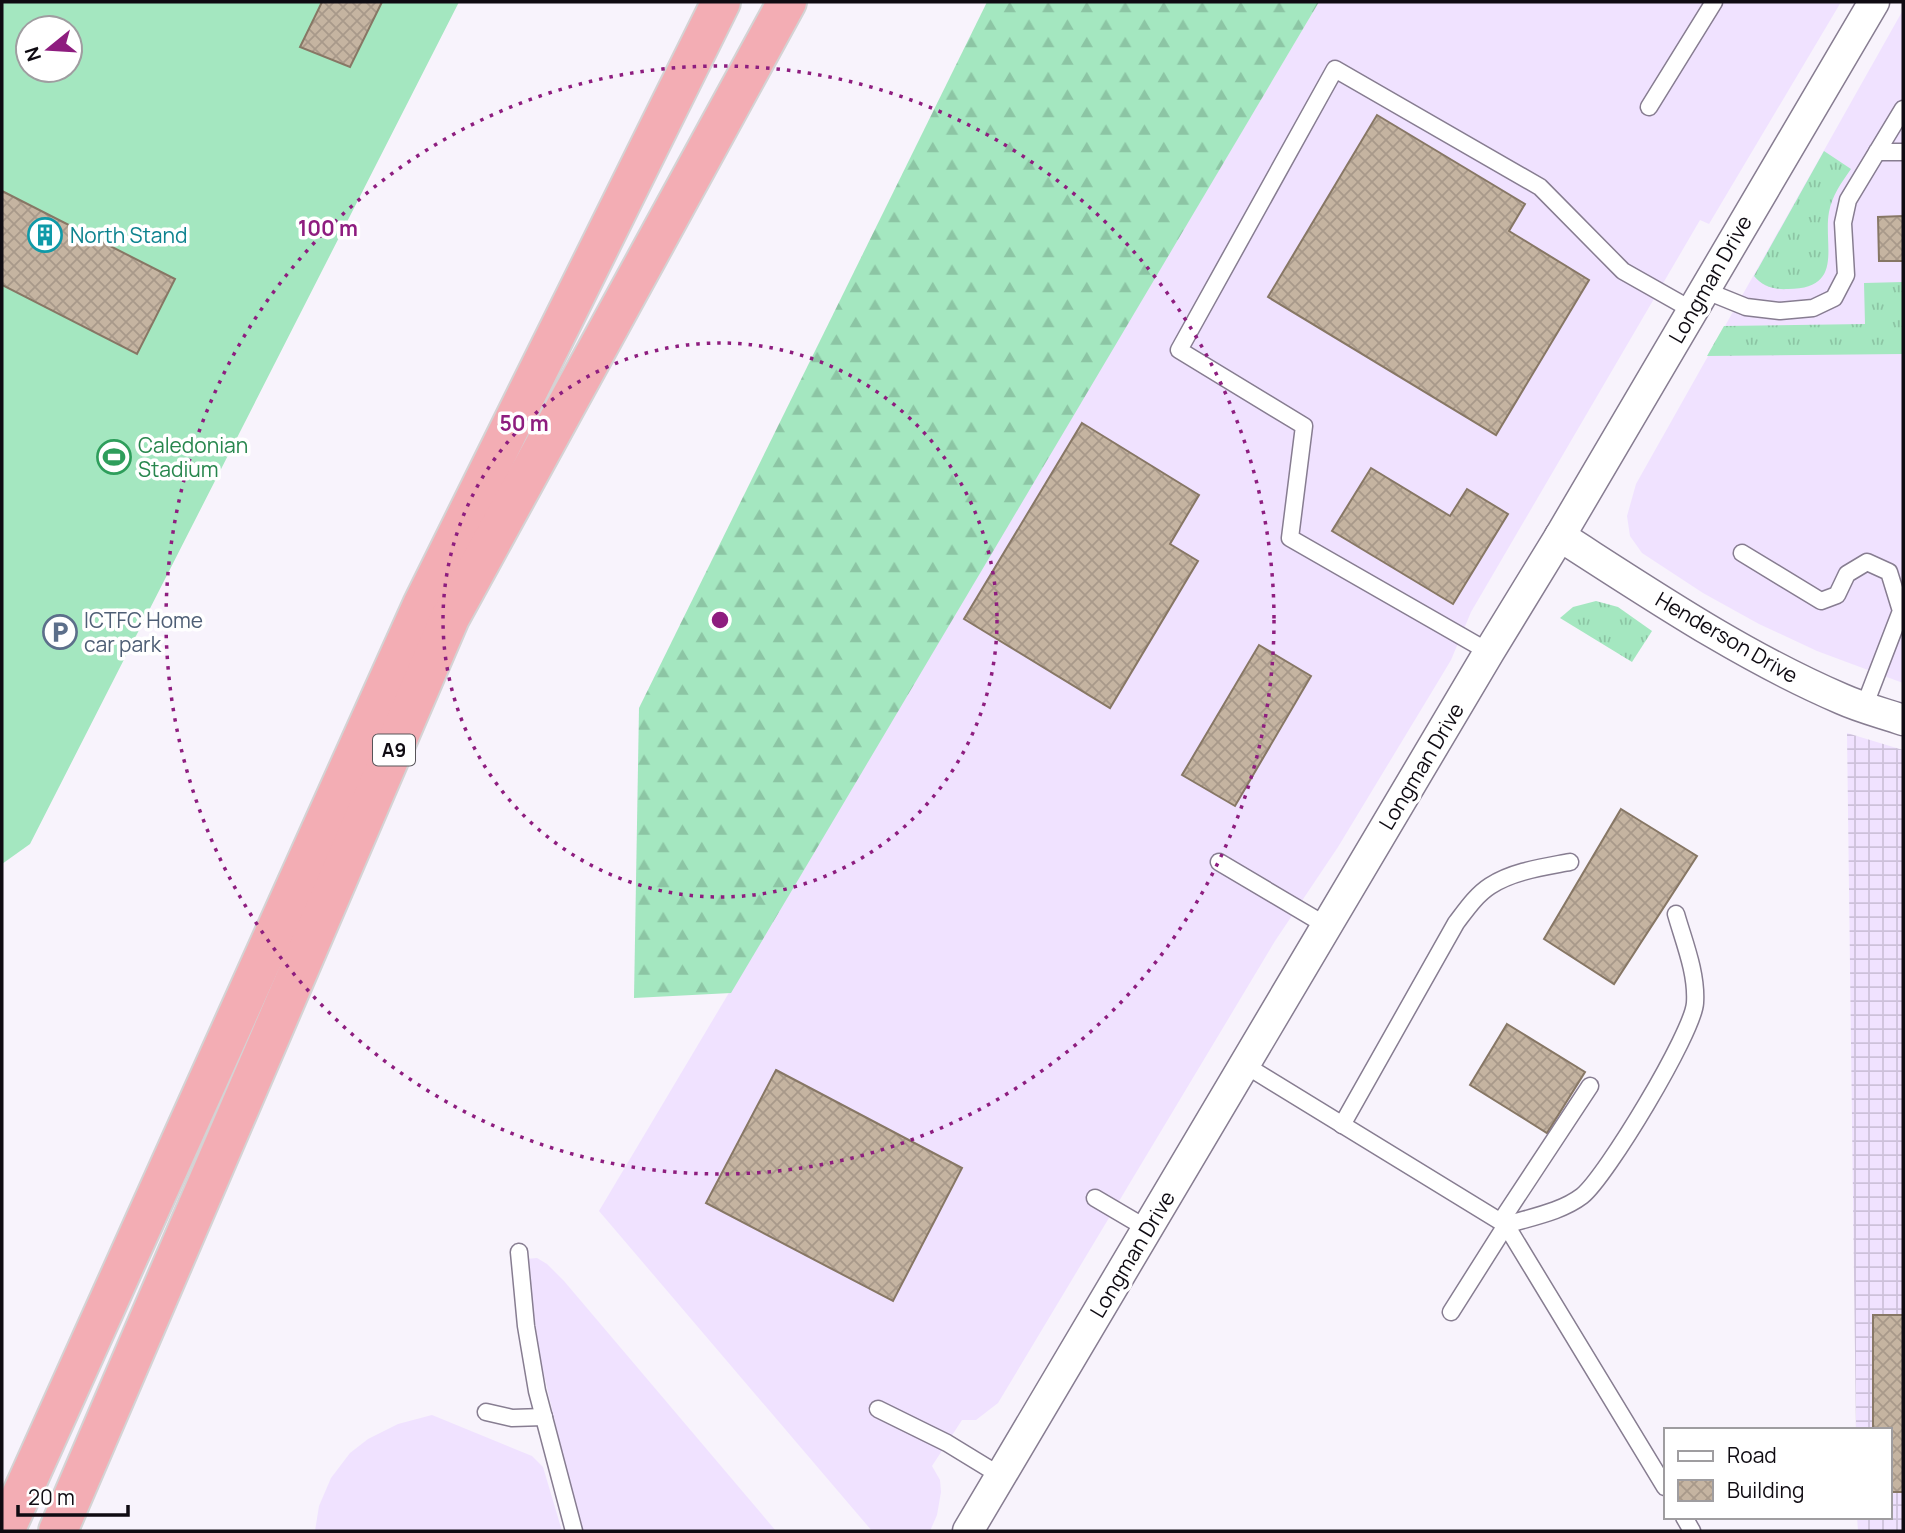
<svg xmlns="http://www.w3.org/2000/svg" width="1905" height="1533" font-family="Manrope,sans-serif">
<defs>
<pattern id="industrial-grid" width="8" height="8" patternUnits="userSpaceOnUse" patternTransform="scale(1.75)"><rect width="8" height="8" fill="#f0e2ff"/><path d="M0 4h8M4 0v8" fill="none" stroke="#cdc1da"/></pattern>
<pattern id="grass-tufts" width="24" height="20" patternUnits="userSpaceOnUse" patternTransform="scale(1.75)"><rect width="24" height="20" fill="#a4e7c0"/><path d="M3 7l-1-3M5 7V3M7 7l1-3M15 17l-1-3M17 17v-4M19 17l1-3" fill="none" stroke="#8cc5a4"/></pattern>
<pattern id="forest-firs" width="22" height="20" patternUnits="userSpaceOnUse" patternTransform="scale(1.75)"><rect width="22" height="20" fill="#a4e7c0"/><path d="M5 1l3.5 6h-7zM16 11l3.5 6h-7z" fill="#8cc5a4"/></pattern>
<pattern id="building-cross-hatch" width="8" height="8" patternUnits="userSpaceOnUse" patternTransform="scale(1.75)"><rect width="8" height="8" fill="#c5b4a1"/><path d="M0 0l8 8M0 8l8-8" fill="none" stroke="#a8998a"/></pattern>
</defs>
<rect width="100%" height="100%" fill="#f8f3fc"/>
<g fill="#f0e2ff">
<polygon points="1319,2 1841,2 1709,224 1700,220 1471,612 1451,660 1436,685 1338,847 1275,941 998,1403 976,1420 962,1420 932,1466 940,1480 941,1492 937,1515 930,1531 872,1531 599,1211"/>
<polygon points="1903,10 1903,683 1817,651 1759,624 1703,593 1642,553 1630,536 1627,516 1636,484"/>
<polygon points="537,1258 547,1264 564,1281 776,1531 582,1531 571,1492 540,1357 526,1259"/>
<polygon points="432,1415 532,1456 543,1467 562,1531 315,1531 319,1506 331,1478 350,1453 368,1439 398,1424"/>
</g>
<polygon fill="url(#industrial-grid)" points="1847,733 1903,750 1903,1531 1858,1531 1857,1517 1889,1517 1889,1430 1856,1430"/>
<g fill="url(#grass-tufts)">
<path d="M1824,151L1851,169C1841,183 1832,196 1829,212C1823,245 1845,289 1788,289C1774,290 1762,286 1754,276Z"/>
<polygon points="1903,282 1903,354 1707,356 1724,326 1865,324 1864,283"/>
<polygon points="1596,601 1618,607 1652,631 1632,662 1560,618 1573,607"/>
</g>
<polygon fill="url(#forest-firs)" points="987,2 1319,2 731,993 634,998 639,708"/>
<path fill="#a4e7c0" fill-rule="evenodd" d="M2,2H459L30,844L2,864ZM28,28H70V70H28Z"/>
<g fill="url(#building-cross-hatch)" stroke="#877765" stroke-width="2">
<polygon points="322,2 382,2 350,67 300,47"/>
<polygon points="1377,115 1525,204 1509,231 1589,280 1496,435 1268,297"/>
<polygon points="2,191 175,279 137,354 2,285"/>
<polygon points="1903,216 1903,261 1879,261 1878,217"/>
<polygon points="1082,423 1199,495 1170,544 1198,561 1110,708 964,619"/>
<polygon points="1371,468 1450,516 1467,489 1508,514 1453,604 1332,531"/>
<polygon points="1259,645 1311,676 1235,806 1182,775"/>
<polygon points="1621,809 1697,856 1614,984 1544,939"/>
<polygon points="1507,1024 1585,1072 1547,1133 1470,1085"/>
<polygon points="776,1070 962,1168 893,1301 706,1203"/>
<polygon points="1873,1315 1903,1315 1903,1492 1889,1492 1889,1430 1873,1430"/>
</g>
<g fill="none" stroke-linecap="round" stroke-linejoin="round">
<g stroke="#877d91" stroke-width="19">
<g id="lane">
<polyline points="1649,107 1714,2"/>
<polyline points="1877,152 1903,152"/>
<polyline points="1704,290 1746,307 1780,311 1813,308 1834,298 1846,275 1843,223 1848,200 1903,109"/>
<polyline points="1742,553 1821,601 1837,595 1847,574 1867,562 1889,572 1901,611 1864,707"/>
<polyline points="1489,652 1290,538 1304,426 1179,350 1335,69 1540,187 1623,271 1692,310"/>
<polyline points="1219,862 1327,926"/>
<polyline points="1245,1065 1506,1225 1665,1487"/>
<path d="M1342,1125L1456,923C1466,910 1476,895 1490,886C1513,871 1544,867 1570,862"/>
<polyline points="1095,1198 1146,1228"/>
<polyline points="1501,1221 1590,1086"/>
<polyline points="519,1252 526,1326 537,1391 574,1531"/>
<path d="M1451,1312L1506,1225C1531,1217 1561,1212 1582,1196C1606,1177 1693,1033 1695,1003C1697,973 1684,942 1676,914"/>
<polyline points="878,1409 947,1443 1001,1476"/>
<polyline points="486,1412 512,1418 544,1417"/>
<polyline points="1684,1517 1692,1531"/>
</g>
</g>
<g stroke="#877d91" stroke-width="33">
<g id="street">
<path d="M1560,536C1652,595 1742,656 1842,699C1862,708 1883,713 1903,720"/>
<polyline points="968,1531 1489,652 1560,536 1874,2"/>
</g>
</g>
<g stroke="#d4d3d4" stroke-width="42">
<g id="highway">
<polyline points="5,1531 422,605 721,2"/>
<polyline points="58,1531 450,618 787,2"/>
</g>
</g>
<use href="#lane" stroke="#fff" stroke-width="16"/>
<use href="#street" stroke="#fff" stroke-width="30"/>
<use href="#highway" stroke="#f3adb4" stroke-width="38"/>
</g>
<g fill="none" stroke="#8e1d7f" stroke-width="3.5" stroke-dasharray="3.5 7">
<circle cx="720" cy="620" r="277"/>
<circle cx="720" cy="620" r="554"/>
</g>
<defs>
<g id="building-ring" transform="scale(1.75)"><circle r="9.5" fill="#fff" stroke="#0f9aa8" stroke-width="1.5"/><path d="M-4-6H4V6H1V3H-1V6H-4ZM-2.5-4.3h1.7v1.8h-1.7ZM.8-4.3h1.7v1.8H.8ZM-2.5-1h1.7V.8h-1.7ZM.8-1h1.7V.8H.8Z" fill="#0f9aa8"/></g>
<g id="stadium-ring" transform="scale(1.75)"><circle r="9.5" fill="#fff" stroke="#2e9e5b" stroke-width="1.5"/><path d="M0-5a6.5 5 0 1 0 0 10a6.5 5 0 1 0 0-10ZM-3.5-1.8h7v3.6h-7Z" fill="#2e9e5b"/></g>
<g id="parking-ring" transform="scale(1.75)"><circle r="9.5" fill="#fff" stroke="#5c6f8a" stroke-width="1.5"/><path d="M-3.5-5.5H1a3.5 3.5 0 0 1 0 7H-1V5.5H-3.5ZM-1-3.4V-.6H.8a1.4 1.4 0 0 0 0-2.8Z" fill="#5c6f8a"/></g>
</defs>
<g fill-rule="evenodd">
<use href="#building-ring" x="45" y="235"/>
<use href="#stadium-ring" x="114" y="457"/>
<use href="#parking-ring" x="60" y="632"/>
</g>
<g text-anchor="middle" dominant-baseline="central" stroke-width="7" stroke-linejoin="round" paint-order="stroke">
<rect fill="#fff" stroke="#575459" stroke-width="2" x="373" y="734.5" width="42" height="31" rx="5"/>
<g font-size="19" font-weight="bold" fill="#0f0b12">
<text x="394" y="750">A9</text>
</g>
<g font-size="21" fill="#0d838f" stroke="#fff" text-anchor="start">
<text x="70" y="235">North Stand</text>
</g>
<g font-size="21" fill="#0f0b12" stroke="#fff">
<text transform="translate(1710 279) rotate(-60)">Longman Drive</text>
<text transform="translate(1727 637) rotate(30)">Henderson Drive</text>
<text transform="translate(1421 766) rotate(-59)">Longman Drive</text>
<text transform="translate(1132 1254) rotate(-59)">Longman Drive</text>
</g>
<g font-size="21" fill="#27864d" stroke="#fff" text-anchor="start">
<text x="138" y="445">Caledonian<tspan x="138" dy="24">Stadium</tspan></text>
</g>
<g font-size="21" fill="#4e5e75" stroke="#fff" text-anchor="start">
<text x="84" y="620">ICTFC Home<tspan x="84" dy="24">car park</tspan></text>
</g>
</g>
<circle cx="720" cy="620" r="10" fill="#8e1d7f" stroke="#fff" stroke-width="3.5"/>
<g font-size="21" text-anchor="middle" font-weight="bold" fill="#8e1d7f" stroke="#fff" stroke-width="7" stroke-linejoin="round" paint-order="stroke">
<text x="328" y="236">100 m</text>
<text x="524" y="431">50 m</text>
</g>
<rect width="1905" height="1533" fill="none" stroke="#0f0b12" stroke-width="7"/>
<rect x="1664" y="1428" width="228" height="91" fill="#ffffff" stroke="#9f9da0" stroke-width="2"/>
<rect x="1678" y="1451" width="35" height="10" fill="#ffffff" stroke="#9f9da0" stroke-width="2"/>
<text x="1727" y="1463" font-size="21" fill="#0f0b12">Road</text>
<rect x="1678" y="1480" width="35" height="21" fill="url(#building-cross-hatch)" stroke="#9f9da0" stroke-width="2"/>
<text x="1727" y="1498" font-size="21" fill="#0f0b12">Building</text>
<g transform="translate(49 49) rotate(252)"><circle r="33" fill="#ffffff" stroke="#9f9da0" stroke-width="2"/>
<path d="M0-5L12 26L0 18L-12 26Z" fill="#8e1d7f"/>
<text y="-10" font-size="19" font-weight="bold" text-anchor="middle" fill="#0f0b12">N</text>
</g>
<path d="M18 1505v10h110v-10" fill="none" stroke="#0f0b12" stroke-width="3.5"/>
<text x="28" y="1505" font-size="21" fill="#0f0b12" stroke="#ffffff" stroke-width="5" paint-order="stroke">20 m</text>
</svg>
